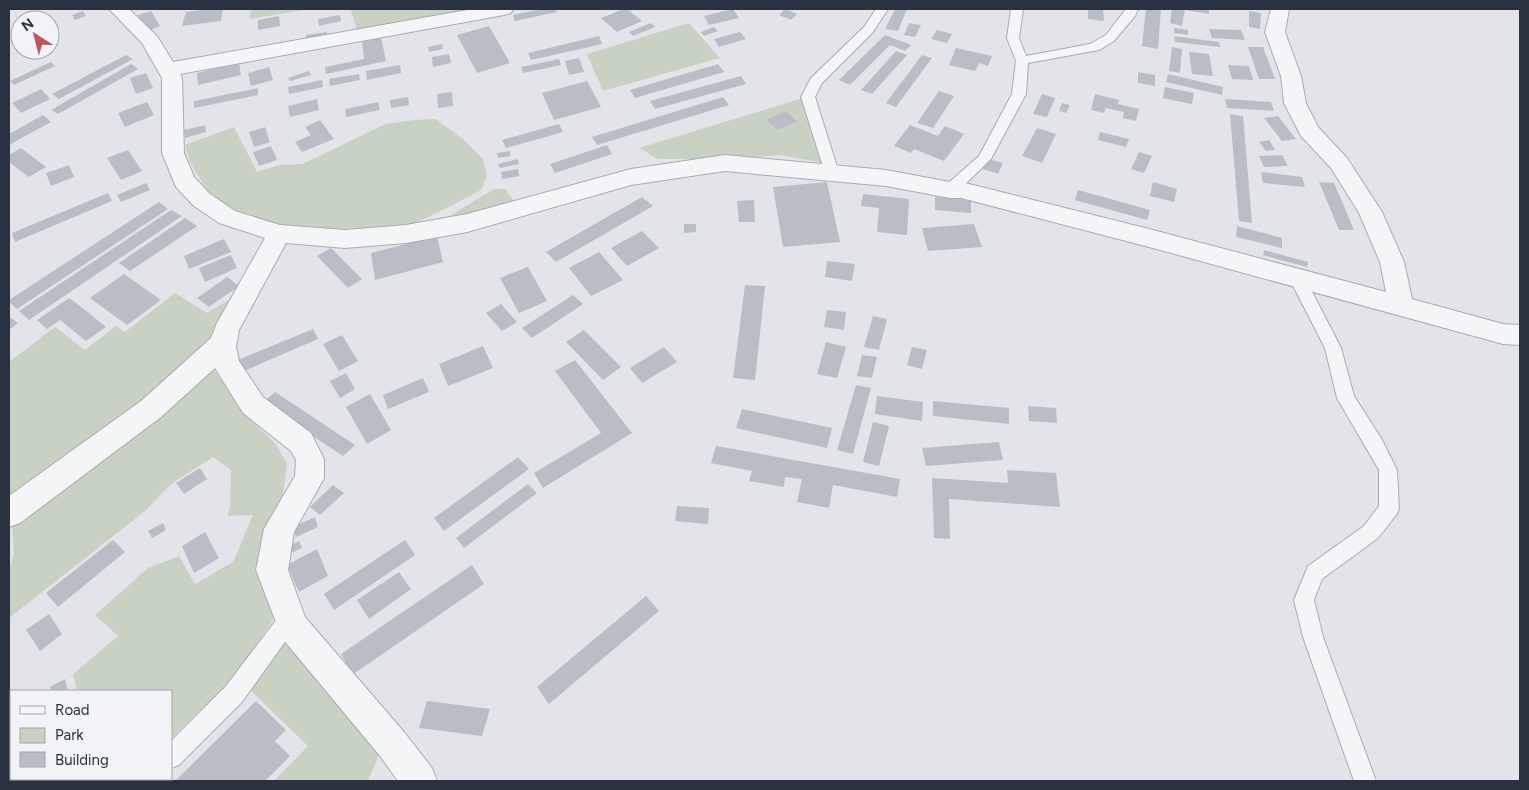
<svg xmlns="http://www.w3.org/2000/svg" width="1529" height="790" font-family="Figtree,sans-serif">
<rect width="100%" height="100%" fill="#e2e4e9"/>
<g fill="#c7d2c3">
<polygon points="251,9 309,9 250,19"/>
<polygon points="348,9 484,9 483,11 358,33 351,10"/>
<polygon points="689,23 720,58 603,91 587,54"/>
<polygon points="803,98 824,163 780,155 729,159 658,159 639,148"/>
<polygon points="436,119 464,140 483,159 487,176 481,190 451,206 409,226 339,229 279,224 230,209 206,189 190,162 185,145 234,127 257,172 279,165 303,164 385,124 414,120"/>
<polygon points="494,189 505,189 517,205 443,220"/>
<polygon points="175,293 207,313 237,295 211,338 110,429 9,499 9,362 55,327 85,350 116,326 125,332"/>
<polygon points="209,363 245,414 276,444 287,464 281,508 276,616 230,682 171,738 171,691 77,691 73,674 118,636 95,615 148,568 179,556 195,584 233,562 253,515 227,516 230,508 231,470 213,457 171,484 145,511 9,618 9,571 14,554 12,522"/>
<polygon points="288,631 380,752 368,781 274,781 308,746 246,686"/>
<polygon points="11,740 11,779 128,779 126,781 9,781 9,741"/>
</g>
<g fill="#b9bdc5">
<polygon points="210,9 223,9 221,21 182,26 186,12"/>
<polygon points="541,9 556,9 557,12 515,21 513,15"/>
<polygon points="624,9 627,9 642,21 617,32 601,18"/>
<polygon points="733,9 739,18 709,25 704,16"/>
<polygon points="785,9 797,14 791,20 779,15"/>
<polygon points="895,9 907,9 898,31 885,29"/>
<polygon points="1088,9 1103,9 1104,21 1088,19"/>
<polygon points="1146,9 1161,9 1158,49 1142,46"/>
<polygon points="1172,9 1185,9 1182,26 1170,23"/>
<polygon points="1185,9 1209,9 1209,14 1185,10"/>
<polygon points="83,11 86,16 75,20 72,15"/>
<polygon points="151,11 160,26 148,31 138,15"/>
<polygon points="1249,11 1261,13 1260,29 1249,27"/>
<polygon points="340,15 341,21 319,26 318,19"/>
<polygon points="279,16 280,26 258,30 258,20"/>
<polygon points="651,23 655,27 633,36 629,32"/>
<polygon points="909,23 921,25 915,37 904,35"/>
<polygon points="489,26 510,63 477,73 457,35"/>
<polygon points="714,27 718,31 704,36 701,32"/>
<polygon points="1174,28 1188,30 1188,35 1174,33"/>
<polygon points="1209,29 1241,30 1245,40 1212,38"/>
<polygon points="937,30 952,34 947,43 931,39"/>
<polygon points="327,32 327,37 306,41 306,35"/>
<polygon points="740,32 746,39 719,47 714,39"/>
<polygon points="885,35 911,45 905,51 890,45 850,85 839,80"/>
<polygon points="599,36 602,44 531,60 528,53"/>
<polygon points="1174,36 1219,42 1220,47 1175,42"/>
<polygon points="381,38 386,61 326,74 325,67 364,59 362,41"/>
<polygon points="442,44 443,49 429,52 428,47"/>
<polygon points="1172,47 1182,49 1180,73 1169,71"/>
<polygon points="1248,47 1263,47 1275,79 1259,79"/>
<polygon points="956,48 992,56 988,66 979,63 975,71 949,65"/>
<polygon points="896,51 907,55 872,94 861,90"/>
<polygon points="1189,52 1209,54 1213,76 1192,74"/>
<polygon points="449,54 451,63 433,67 432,57"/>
<polygon points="126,55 133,59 59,99 52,94"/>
<polygon points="922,55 932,58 896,107 886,103"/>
<polygon points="579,58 584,72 569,75 565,61"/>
<polygon points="559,59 561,65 523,73 521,67"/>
<polygon points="51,62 55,66 14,85 10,81"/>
<polygon points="239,63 241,75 198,85 197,73"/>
<polygon points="131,64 138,69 58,114 51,110"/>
<polygon points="718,64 724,72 635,98 630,90"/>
<polygon points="400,65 401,73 367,80 366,71"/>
<polygon points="1228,65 1249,66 1253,80 1232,79"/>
<polygon points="269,67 273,80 251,86 248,73"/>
<polygon points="309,71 311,75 290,81 288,78"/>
<polygon points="1138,72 1155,75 1155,86 1138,83"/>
<polygon points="146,73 153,88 136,94 130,78"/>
<polygon points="359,74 360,80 330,86 329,79"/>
<polygon points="1168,74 1223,87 1222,95 1166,82"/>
<polygon points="741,76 746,84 655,109 650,101"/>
<polygon points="322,80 323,87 289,94 288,87"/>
<polygon points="587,81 601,107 554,120 542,93"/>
<polygon points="1165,87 1194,93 1192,104 1163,98"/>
<polygon points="258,88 258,95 194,108 194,101"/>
<polygon points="41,89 50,99 21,113 12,103"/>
<polygon points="939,91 954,96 933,128 917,123"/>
<polygon points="452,92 453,106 438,108 437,94"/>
<polygon points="1042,94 1055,98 1047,117 1033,114"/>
<polygon points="1095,94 1119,100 1118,104 1139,109 1136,121 1123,118 1124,112 1106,108 1104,113 1091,110"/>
<polygon points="408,97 409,105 391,108 390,100"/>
<polygon points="723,97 729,105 597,145 592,137"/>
<polygon points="317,99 319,110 290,117 288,106"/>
<polygon points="1225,99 1271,102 1274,111 1227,108"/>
<polygon points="147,102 154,115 125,127 118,113"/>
<polygon points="378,102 380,110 346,117 345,109"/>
<polygon points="1062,103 1070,105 1066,113 1059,111"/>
<polygon points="786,111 797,121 777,130 766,120"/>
<polygon points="1230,114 1243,116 1252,223 1239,221"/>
<polygon points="43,115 51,122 9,145 9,134"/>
<polygon points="1278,116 1296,139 1282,141 1264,118"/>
<polygon points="320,120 334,139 302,152 295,142 311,135 305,127"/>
<polygon points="559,124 563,132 506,148 502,140"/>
<polygon points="205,125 206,132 185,138 184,130"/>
<polygon points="910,125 938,136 945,126 964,134 944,161 914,149 911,153 894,146"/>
<polygon points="265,127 270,142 254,147 249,132"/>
<polygon points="1037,128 1056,134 1042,163 1022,156"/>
<polygon points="1100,132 1129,139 1126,147 1098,140"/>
<polygon points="1269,140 1275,150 1266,151 1259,142"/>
<polygon points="607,145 612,154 555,173 550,164"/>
<polygon points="271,146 277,160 259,166 253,152"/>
<polygon points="21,148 46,167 29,177 9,162 9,155"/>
<polygon points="128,150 142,171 121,180 107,158"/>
<polygon points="510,151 510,156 498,158 497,153"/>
<polygon points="1139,152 1152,156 1144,173 1131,169"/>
<polygon points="1282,155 1288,166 1264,167 1259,156"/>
<polygon points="518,159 519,164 500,168 498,164"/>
<polygon points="988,159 1003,163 998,174 983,169"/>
<polygon points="69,165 74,177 51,186 46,173"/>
<polygon points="518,169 519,176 502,179 501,172"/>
<polygon points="1261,172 1302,177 1305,187 1263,183"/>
<polygon points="827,182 840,242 783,247 773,187"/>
<polygon points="1153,182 1177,189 1174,202 1150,196"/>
<polygon points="1319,182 1334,183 1354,230 1339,230"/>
<polygon points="146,183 150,190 121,202 117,195"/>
<polygon points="1078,190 1150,210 1147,220 1075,200"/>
<polygon points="108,193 112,201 15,242 12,233"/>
<polygon points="863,194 909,199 907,235 877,232 879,208 861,206"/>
<polygon points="642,197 653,206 556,262 546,252"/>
<polygon points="935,197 971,200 971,213 935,210"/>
<polygon points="754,200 755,222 739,222 737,201"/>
<polygon points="159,202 168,209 17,309 9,302 9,300"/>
<polygon points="171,210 182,216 29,320 19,311"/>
<polygon points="185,218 197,226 130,271 119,263"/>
<polygon points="684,224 696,224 696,232 684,233"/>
<polygon points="974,224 982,247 928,251 922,228"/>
<polygon points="1237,226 1282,238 1282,248 1236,237"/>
<polygon points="642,231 659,248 627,266 611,248"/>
<polygon points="437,236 443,262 375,280 371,253"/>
<polygon points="224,239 231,252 189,269 184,256"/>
<polygon points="331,248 362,279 348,288 317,256"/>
<polygon points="1264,250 1308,262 1307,267 1263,255"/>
<polygon points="599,252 623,280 591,296 569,268"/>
<polygon points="231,255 237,268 205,282 199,268"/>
<polygon points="827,261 855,264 852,281 825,277"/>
<polygon points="528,267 547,301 519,313 500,278"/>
<polygon points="124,274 161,300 127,325 90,298"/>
<polygon points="227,277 239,286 209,307 197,298"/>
<polygon points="745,285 765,286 755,380 733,378"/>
<polygon points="573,295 583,304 532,338 522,328"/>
<polygon points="69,298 80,306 106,327 86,341 60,320 47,329 37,320"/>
<polygon points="501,304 517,322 502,331 486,313"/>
<polygon points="827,310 846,312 844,330 824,327"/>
<polygon points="873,316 887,319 879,350 864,347"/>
<polygon points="9,317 18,323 9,330"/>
<polygon points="313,329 318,339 239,373 235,361"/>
<polygon points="584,330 621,367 603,380 566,342"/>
<polygon points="342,335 358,361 339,371 323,344"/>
<polygon points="826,342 846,347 837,378 817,374"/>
<polygon points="483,346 493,368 448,386 439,364"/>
<polygon points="664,347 677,362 642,383 630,368"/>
<polygon points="912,347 927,350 922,369 907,365"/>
<polygon points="862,355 877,357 872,378 857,376"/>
<polygon points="575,360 632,433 543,488 534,473 601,433 555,371"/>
<polygon points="346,373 355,389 340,398 330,381"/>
<polygon points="423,378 429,392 388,409 383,395"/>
<polygon points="856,385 871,388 853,454 837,450"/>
<polygon points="275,392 355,445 343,456 263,403"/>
<polygon points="370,394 391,430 367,444 346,407"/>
<polygon points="877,396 923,402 922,421 875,414"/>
<polygon points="933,401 1009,408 1009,424 933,416"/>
<polygon points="1028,406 1056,408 1057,423 1029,421"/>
<polygon points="742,409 832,428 827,448 736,428"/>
<polygon points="873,422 889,426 879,466 863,462"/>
<polygon points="999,442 1003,460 926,466 922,448"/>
<polygon points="716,446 900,479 897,497 833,485 829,508 797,502 802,479 785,477 784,487 749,481 752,471 711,463"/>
<polygon points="518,457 529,469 444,531 434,518"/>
<polygon points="200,468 207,479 184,494 176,483"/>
<polygon points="1007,470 1056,473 1060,507 949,499 950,539 934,538 932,478 1008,483"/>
<polygon points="528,484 537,493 464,548 456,538"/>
<polygon points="333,485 344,493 320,515 310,507"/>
<polygon points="677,506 709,508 708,524 675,521"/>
<polygon points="315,517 318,527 296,537 293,527"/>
<polygon points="163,523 166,530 152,538 148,531"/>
<polygon points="205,532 219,558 194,573 182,546"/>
<polygon points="113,540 125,552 58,607 46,593"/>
<polygon points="405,540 415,555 334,610 324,594"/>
<polygon points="299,541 302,548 285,556 283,549"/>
<polygon points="317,549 328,576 299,592 287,565"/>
<polygon points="472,565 484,584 352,675 341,654"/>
<polygon points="399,572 411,589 369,619 357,600"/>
<polygon points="646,596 659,611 549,704 537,687"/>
<polygon points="49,614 62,634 40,651 26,630"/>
<polygon points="65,679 68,691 51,691 50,687"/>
<polygon points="256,701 286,730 275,741 290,756 265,781 175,781"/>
<polygon points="427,701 490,709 482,736 419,728"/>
</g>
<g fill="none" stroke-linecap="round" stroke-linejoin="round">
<g stroke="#a7abb3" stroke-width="2">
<g id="service">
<polygon points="876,9 888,9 873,32 822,83 815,97 839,173 837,177 827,177 825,173 801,97 811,78 864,27"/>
<polygon points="1011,9 1023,9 1019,38 1026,56 1090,44 1106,35 1126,9 1138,9 1135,16 1114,41 1099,50 1028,63 1026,94 991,159 955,194 950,195 945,194 943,190 945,186 979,156 1012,94 1016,61 1007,38"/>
<polygon points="1297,272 1303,274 1341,348 1354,396 1381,438 1397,470 1399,509 1396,515 1378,538 1322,579 1314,600 1323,637 1376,781 1354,781 1303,637 1294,600 1308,566 1364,526 1379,506 1379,470 1337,398 1325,348 1289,278 1291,274"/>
<polygon points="290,608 297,611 300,618 297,625 242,702 179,765 171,768 171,741 226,686 283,611"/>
<polygon points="137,779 160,779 159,781 136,781"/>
</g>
</g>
<g stroke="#a7abb3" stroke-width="2">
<polygon id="minor" points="109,9 129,9 157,36 173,62 473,9 513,9 511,13 504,15 180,74 182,78 184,153 194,177 210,194 235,211 280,225 345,230 406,225 467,214 631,169 725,155 886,170 950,182 961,182 1153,230 1386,292 1380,262 1359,213 1331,168 1301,136 1284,103 1281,76 1265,32 1271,9 1289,9 1285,32 1301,76 1306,103 1318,127 1347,158 1382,212 1404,262 1412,299 1503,324 1520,325 1520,345 1503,344 1153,248 961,198 950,198 886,186 725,171 631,185 467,232 406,243 345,248 286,243 239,330 236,347 239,361 263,397 311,433 324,459 324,478 294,532 288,570 305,617 404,732 432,768 437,781 398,781 380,756 282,638 256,570 264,529 295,476 296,460 291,451 243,413 215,368 161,417 20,523 9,527 9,496 141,401 211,338 217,323 265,238 219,223 194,206 176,187 162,153 162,78 142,43"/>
</g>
<use href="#service" fill="#f4f5f7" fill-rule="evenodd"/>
<use href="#minor" fill="#f4f5f7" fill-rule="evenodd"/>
</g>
<rect width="1529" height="790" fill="none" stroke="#2b323f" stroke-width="20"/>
<rect x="10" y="690" width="162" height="90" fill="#f1f3f6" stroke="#a2a6ad"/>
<rect x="20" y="706" width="25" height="8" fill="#f4f5f7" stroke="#a2a6ad"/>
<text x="55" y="715" font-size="15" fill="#2b323f">Road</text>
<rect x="20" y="728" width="25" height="15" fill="#c7d2c3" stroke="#a2a6ad"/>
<text x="55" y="740" font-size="15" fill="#2b323f">Park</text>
<rect x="20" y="752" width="25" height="15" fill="#b9bdc5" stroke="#a2a6ad"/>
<text x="55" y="765" font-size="15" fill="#2b323f">Building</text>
<g transform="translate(35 35) rotate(324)"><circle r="24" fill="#f1f3f6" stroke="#a2a6ad"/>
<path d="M0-4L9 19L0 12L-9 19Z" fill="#c35160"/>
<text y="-8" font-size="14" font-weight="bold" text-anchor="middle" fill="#2b323f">N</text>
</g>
</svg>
